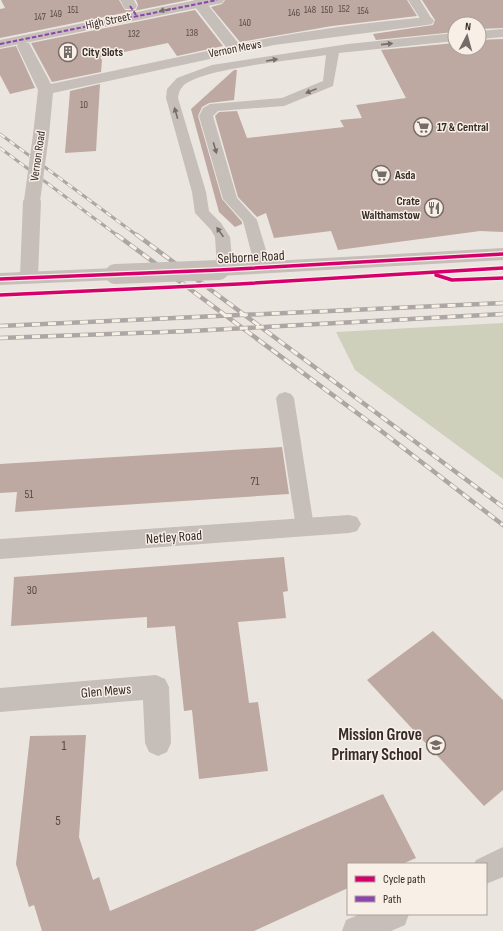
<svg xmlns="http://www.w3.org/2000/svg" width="503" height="931" font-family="'Sofia Sans Condensed',sans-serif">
<rect width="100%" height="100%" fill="#ebe5e0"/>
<polygon fill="#ced0bb" points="503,323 503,479 355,370 336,332"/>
<g fill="#bea8a2">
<polygon points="1,0 119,0 125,10 136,10 138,5 136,0 188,0 0,38 0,9 5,8"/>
<polygon points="225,0 407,0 417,16 332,26 240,42 211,7 222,4"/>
<polygon points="422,0 503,0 503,28 479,29 479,24 455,24 455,32 376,40 373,34 433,25 435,20"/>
<polygon points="195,10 223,46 177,56 168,43 100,57 102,60 101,72 52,82 31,43"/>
<polygon points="503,39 503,232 480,231 338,250 331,231 274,238 266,213 257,217 238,197 215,116 219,112 237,111 247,138 344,127 340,120 362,118 356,105 406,98 381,50 455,43 455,48 479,48 479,40"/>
<polygon points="16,46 35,88 10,94 0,75 0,49"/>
<polygon points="234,70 237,70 234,100 209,103 202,107 198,116 222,199 242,222 242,224 235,227 219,212 191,109"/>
<polygon points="100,84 96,151 65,153 70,91"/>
<polygon points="282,447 289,494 15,512 17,492 0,493 0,464"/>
<polygon points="284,557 288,591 283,592 286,618 238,622 249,703 258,702 268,771 199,779 192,710 184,711 175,626 147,628 147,617 11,626 14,577"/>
<polygon points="433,631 503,700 503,790 484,806 367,680"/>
<polygon points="86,735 79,837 93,880 99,877 110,911 383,794 416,858 402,864 348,864 348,888 254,931 42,931 34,905 29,907 16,864 30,736"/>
</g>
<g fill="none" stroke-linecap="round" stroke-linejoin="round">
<g fill="#c5beb9" fill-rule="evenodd">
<polygon points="408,0 420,0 433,21 431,23 423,23"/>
<polygon points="503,29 503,37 479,39 479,31"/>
<path d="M455,33V41L339,53L333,86L284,106L218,111L213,116L237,198L257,220L271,267L268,271L263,272L258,271L255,267L243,221L223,199L199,116L203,108L210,104L282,98L323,81L326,55C296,60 205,68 184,85C180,89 179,92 178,98L206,192L209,211L221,223L230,237L233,269L230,273L225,274L220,273L217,269L215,237L211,230L195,213L192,192L166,98L167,89L177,78L212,65L348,44Z"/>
<polygon points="285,392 291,394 294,398 314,527 312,532 305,535 298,532 296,527 276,398 279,394"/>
</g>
<polygon fill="#c5beb9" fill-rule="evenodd" points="196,0 224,0 222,3 217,4 0,48 0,40"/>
<g fill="#c5beb9" fill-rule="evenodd">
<polygon points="120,0 134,0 137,6 135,9 125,9"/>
<path d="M194,0H204L239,44C301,31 364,23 427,17L432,18L434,21L432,24L427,25L274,45L53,93L49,135L47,138L41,140L35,138L33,135L38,90L17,46L19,43H29L51,84L226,47L192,3Z"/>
<polygon points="32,196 38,197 41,201 38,277 36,281 29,283 22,281 20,277 23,201 26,197"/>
<polygon points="349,515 357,517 361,524 357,531 349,533 0,559 0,539"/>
<polygon points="156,675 165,679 169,687 171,743 167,752 158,756 149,752 145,743 143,700 0,712 0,688"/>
<polygon points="503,847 503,877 486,884 486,864 474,864 476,860"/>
<polygon points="360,914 409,914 405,925 391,931 342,931 346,920"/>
</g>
<g fill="#c5beb9" fill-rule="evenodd">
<polygon points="503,248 503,260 219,276 212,274 210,270 212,266 219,264"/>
<polygon points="115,268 122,270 124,274 122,278 115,280 0,285 0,273"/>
</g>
<g stroke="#aca7a4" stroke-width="3">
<g id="rail-far1">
<polyline points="0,134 138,236"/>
<polyline points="0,148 118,236"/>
</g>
</g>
<g stroke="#aca7a4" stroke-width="4.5">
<g id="rail">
<polyline points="117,235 380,430 503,525"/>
<polyline points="137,235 503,507"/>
<polyline points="0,326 503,303"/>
<polyline points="0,338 191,331 503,314"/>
</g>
</g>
<use href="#rail-far1" stroke="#f8efe7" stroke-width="2" stroke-dasharray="6" stroke-linecap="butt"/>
<use href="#rail" stroke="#f8efe7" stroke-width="3" stroke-dasharray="8" stroke-linecap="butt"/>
<polyline stroke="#c5beb9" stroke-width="16" points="32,201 41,135"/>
<polyline stroke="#c5beb9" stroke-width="20" points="115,274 219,270"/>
<g stroke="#8e44ad" stroke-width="2" stroke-dasharray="4.5 2" stroke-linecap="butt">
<polyline points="130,6 136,15"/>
<polyline points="0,44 217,0"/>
</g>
<g stroke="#f8efe7" stroke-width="6">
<g id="cycleway">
<polyline points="436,275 452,280 503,278"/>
<polyline points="0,279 219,270 503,254"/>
<polyline points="0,295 239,284 503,268"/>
</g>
</g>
<use href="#cycleway" stroke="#d6006c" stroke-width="3.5"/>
</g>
<defs><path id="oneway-solid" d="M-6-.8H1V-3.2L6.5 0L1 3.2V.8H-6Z"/></defs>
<g fill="#766d69">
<use href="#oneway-solid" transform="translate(165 10) rotate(169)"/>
<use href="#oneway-solid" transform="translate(387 44) rotate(-6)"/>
<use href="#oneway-solid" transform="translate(272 60) rotate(-9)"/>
<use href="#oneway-solid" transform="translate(311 91) rotate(158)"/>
<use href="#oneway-solid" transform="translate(176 113) rotate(-106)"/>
<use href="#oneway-solid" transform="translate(215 148) rotate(74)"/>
<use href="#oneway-solid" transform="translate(220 232) rotate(-125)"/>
</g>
<defs>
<g id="building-ring" transform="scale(1)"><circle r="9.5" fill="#f8efe7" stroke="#756c68" stroke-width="1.5"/><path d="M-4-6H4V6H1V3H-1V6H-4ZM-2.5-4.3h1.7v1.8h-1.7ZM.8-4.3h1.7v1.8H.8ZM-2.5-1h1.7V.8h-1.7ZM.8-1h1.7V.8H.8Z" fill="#756c68"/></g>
<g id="supermarket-ring" transform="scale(1)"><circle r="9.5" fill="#f8efe7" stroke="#756c68" stroke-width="1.5"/><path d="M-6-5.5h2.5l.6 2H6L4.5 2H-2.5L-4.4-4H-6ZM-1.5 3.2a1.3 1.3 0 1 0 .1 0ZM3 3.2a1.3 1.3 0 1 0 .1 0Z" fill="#756c68"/></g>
<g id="restaurant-ring" transform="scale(1)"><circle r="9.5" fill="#f8efe7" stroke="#756c68" stroke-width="1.5"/><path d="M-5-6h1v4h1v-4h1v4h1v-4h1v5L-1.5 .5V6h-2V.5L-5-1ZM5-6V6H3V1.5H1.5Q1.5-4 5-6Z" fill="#756c68"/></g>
<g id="school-ring" transform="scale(1)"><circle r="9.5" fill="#f8efe7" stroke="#756c68" stroke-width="1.5"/><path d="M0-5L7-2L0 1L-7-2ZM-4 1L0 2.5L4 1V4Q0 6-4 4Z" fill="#756c68"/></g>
</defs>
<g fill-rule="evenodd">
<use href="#building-ring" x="68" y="52"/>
<use href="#supermarket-ring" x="423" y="127"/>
<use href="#supermarket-ring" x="381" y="175"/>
<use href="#restaurant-ring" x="434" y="208"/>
<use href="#school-ring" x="436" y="745"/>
</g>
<g text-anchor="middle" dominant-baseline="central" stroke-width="3" stroke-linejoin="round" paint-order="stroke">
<g font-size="10" fill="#574a46">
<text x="344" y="9">152</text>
<text x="73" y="10">151</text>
<text x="310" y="10">148</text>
<text x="327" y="10">150</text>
<text x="363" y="11">154</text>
<text x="294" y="13">146</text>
<text x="56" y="14">149</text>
<text x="40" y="17">147</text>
<text x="245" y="23">140</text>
<text x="192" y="33">138</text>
<text x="134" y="34">132</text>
<text x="84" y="105">10</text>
</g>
<g font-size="12" fill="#352b28" stroke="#f8efe7">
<text transform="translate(108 21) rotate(-12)">High Street</text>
<text transform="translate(235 49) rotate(-11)">Vernon Mews</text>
<text transform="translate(38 156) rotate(-82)">Vernon Road</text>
</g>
<g font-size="12" font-weight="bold" fill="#352b28" stroke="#f8efe7" text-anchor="start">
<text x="82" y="52">City Slots</text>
<text x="437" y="127">17 &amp; Central</text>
<text x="395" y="175">Asda</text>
<text x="420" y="201" text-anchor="end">Crate<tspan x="420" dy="14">Walthamstow</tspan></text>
</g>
<g font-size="12" fill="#574a46">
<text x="255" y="481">71</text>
<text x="29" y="494">51</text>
<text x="32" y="590">30</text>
</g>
<g font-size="14" fill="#352b28" stroke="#f8efe7">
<text transform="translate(251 257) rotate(-3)">Selborne Road</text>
<text transform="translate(174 537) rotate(-4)">Netley Road</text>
<text transform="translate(106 691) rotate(-5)">Glen Mews</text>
</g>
<g font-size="14" fill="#574a46">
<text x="64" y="745">1</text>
<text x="58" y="820">5</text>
</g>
<g font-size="17" font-weight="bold" fill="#352b28" stroke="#f8efe7" text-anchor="end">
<text x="422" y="735">Mission Grove<tspan x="422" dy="20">Primary School</tspan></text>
</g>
</g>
<rect x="347" y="863" width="140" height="52" fill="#f8efe7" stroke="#aaa19b"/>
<rect x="355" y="876" width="20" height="6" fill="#d6006c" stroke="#aaa19b"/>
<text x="383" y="883" font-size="12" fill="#352b28">Cycle path</text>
<rect x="355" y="896" width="20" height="6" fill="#8e44ad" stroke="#aaa19b"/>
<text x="383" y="903" font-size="12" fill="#352b28">Path</text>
<g transform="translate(467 36) rotate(6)"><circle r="19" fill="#f8efe7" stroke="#aaa19b"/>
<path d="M0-3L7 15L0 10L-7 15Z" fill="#756c68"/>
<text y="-6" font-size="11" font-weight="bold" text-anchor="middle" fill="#352b28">N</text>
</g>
</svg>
